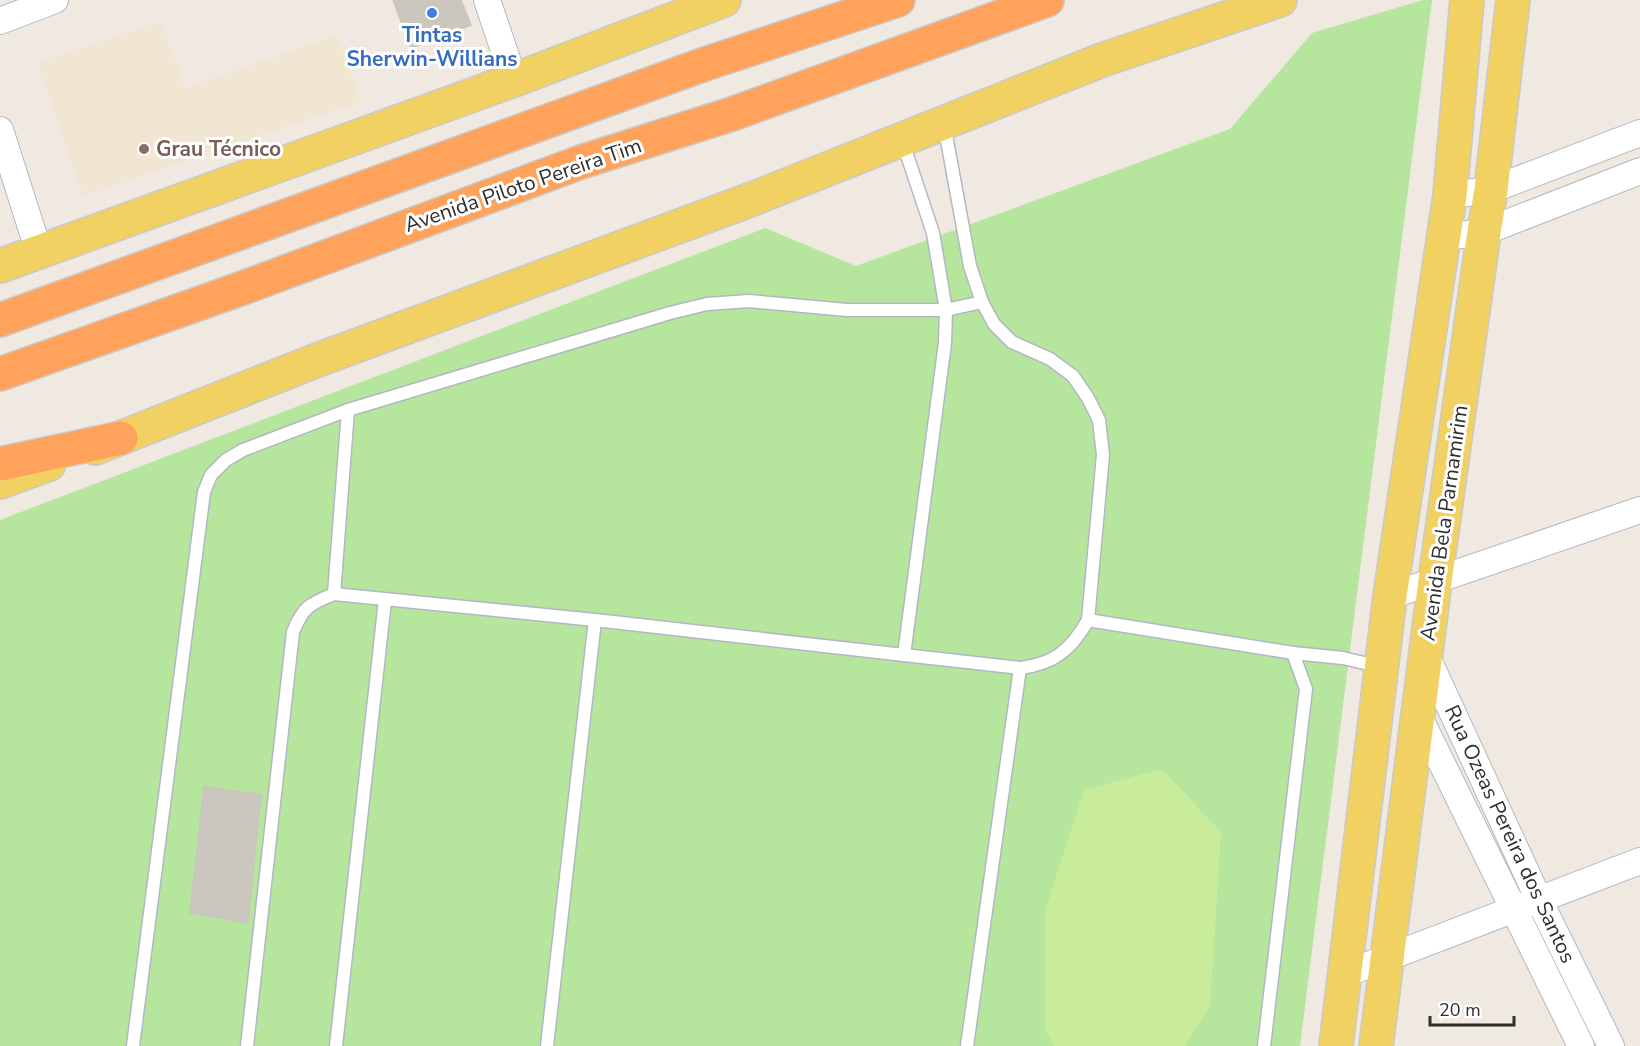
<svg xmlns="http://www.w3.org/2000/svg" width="1640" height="1046" font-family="'Nunito Sans',sans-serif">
<rect width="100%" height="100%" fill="#efe9e1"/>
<polygon fill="#f0e6d1" points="161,21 185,88 337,35 360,102 83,196 37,63"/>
<polygon fill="#b6e59e" points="1423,0 1432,0 1300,1046 0,1046 0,520 765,228 856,266 1230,129 1312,33"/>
<polygon fill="#c9ec9a" points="1162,769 1221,832 1210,1006 1185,1046 1054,1046 1045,1030 1045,911 1084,790"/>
<g fill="#cbc7bf" stroke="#cbc5ba" stroke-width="1.5">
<polygon points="393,0 461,0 471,25 411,48"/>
<polygon points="204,786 261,795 248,923 190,913"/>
</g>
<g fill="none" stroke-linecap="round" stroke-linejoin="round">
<g stroke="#b4b7c1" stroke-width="15">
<g id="lane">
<path d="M944,124L970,266L982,302L994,324L1012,342L1050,359L1073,376L1088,398L1099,420L1103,455L1088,620C1071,650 1054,664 1020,668L967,1046"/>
<polyline points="334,594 348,410"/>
<polyline points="1088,620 1293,653 1306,689 1264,1046"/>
<polyline points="1293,653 1343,658 1381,667"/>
<polyline points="904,655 1020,668"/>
<polyline points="133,1046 204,492 211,475 226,460 243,450 348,410 670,313 707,304 749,301 847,310 946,310 982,302"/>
<path d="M247,1046L293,632C303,607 309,604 334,594L595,620L904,655L945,343L946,310L933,233L902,140"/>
<polyline points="336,1046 385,600"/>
<polyline points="547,1046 595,620"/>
</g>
</g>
<g stroke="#b4b7c1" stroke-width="28">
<g id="street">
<polyline points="487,0 514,80"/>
<polyline points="0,21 55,0"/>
<polyline points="0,130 39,252"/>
<polyline points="1450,195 1491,190 1640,133"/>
<polyline points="1444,237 1484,232 1640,171"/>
<polyline points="1390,596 1640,510"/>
<polyline points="1426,655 1539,900 1611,1046"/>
<polyline points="1419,717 1581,1046"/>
<polyline points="1345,974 1640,861"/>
</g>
</g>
<g stroke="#c9c9c9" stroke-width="36">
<g id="primary">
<polyline points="0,266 514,80 724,0"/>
<polyline points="95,448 315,361 747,201 1102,60 1280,0"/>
<polyline points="0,482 49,464"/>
<polyline points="1336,1046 1390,596 1450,195 1467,0"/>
<polyline points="1376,1046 1435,581 1484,232 1491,190 1513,0"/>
</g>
</g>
<g stroke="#c9c9c9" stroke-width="36">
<g id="highway">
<polyline points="0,320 705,64 898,0"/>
<polyline points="0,374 240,289 581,162 732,114 1047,0"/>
<polyline points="0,464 121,438"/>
</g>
</g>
<use href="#lane" stroke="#fff" stroke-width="12"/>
<use href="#street" stroke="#fff" stroke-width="26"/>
<use href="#primary" stroke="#f2d163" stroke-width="33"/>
<use href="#highway" stroke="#ffa35c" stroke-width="33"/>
</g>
<circle fill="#3f7fe0" stroke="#fff" stroke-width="2" cx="432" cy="13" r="6"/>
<circle fill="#8d6e63" stroke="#fff" stroke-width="2" cx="144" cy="149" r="6"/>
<g text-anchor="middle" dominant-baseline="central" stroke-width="6" stroke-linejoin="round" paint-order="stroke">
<g font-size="21" font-weight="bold" fill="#366cbe" stroke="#fff">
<text x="432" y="35">Tintas<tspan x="432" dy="24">Sherwin-Willians</tspan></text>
</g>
<g font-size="21" font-weight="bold" fill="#785e54" stroke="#fff" text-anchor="start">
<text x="156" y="149">Grau Técnico</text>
</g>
<g font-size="21" fill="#2e2e2e" stroke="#fff">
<text transform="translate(523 185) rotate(-19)">Avenida Piloto Pereira Tim</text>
<text transform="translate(1444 523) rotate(-82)">Avenida Bela Parnamirim</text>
<text transform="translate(1510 834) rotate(65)">Rua Ozeas Pereira dos Santos</text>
</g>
</g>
<path d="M1430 1016v9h84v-9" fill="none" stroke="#2e2e2e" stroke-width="3"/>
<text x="1439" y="1016" font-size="18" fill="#2e2e2e" stroke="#ffffff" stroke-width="4.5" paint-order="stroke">20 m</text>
</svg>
